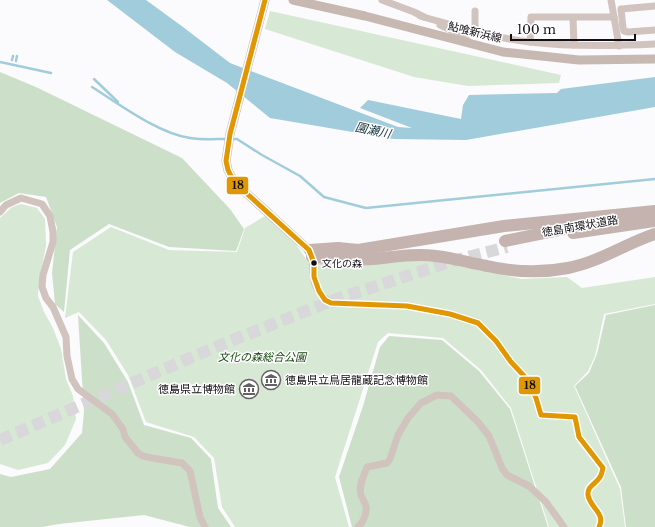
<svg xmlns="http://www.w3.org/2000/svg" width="655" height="527" font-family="'Libre Baskerville','Noto Sans JP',serif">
<rect width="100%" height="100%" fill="#fbfafc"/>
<g fill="#d7e8d5">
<polygon points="270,11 561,75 559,83 468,86 414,77 265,29"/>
<polygon points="21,204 37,208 45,219 46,245 39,283 38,296 44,312 53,328 61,349 66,379 73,396 76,419 65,445 48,463 18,470 0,464 0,218 12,207"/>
<polygon points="265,216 291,237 308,262 419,258 522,279 567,277 582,288 655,277 655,304 604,314 595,356 588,371 574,386 620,489 625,527 549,527 511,408 481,370 443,338 388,333 378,342 335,477 349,527 235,527 222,507 214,458 194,437 146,422 128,375 106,340 79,312 65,318 73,252 111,227 169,250 237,252 245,228"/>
</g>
<g fill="#cce0c9">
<polygon points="0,72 36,87 182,158 230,209 244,229 236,251 169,247 109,224 70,250 64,312 55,304 52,273 57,227 46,197 19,193 0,203"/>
<polygon points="655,305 655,527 626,527 621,487 575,386 589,373 597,354 606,315"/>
<polygon points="78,315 104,343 128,382 144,425 191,438 211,459 218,508 231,527 190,527 144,515 59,524 42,527 0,527 0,474 11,477 50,469 82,433 84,411"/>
<polygon points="389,336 442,340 479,371 510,409 548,527 352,527 339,477 363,406 380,347"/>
</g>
<polygon fill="#a1ccdb" points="107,0 146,0 183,27 230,63 398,127 412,128 360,108 368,100 461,119 463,105 469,95 557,93 561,89 655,77 655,107 466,140 394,139 270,118 227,83 175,52"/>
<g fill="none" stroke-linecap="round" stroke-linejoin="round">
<g stroke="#a1ccdb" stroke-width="2.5">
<polyline points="12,60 13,56"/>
<polyline points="16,61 17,56"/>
<polyline points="0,62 51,73"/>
<polyline points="94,79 118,102"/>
<path d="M92,87C119,104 159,134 190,138C202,140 215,139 227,139"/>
<polyline points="232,139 237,139 262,155 300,176 324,197 366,208 655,179"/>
</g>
<polyline stroke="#d8d7d9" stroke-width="12" stroke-dasharray="12 6" stroke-linecap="butt" points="0,440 218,346 334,300 449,262 507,247"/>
<g stroke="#d1c3be" stroke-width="7">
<polyline points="382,0 414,12 424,17"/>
<polyline points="655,6 621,9 623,28 624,31 628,32 655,30"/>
<polyline points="475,11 475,32"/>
<path d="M420,16C456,26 492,38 530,42C571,47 614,46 655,44"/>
<polyline points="614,17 619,46"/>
<polyline points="573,18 574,45"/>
<polyline points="440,25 453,31 468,41"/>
<polyline points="530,42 531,17 614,17 611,0"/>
<polyline points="0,212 6,205 21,198 42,204 50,216 53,232 53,242 43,275 42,287 46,298 53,307 66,337 67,356 72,379 78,389 112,414 123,429 125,437 138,453 143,456 152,458 182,463 190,471 200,517 205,527"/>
<path d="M575,417L579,437L603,468C602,471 602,474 600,477C596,484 587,486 588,495C590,508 606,513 599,527"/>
<path d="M358,527C363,523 367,513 366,507C366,503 362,499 361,495C358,486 364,476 367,467L387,463L390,459L398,435L408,418L421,403L437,395L451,396L478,422L489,436L502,468L507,475L529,486L546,502L564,527"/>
</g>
<path stroke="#d1c3be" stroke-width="8" d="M312,257C314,264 313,270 314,277C315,287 322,298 331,303L407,306L450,314L478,323L496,341L511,362L526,378L536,398L541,415L575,417"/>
<g stroke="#c8b8b2" stroke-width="9">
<polyline points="265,0 230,134 226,161 228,170 234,182 309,250 312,256"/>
<polyline points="293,0 365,16 503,52 579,60 655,59"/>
</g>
<g stroke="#c4b3ae" stroke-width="12">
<polyline points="573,233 655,221"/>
<polyline points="505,241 583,225"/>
<polyline points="310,250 338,248 358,250 504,226 655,211"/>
<path d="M312,257C332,258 353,260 373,259C394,257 415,253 436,256C453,258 470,263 487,266C513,272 542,273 568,268C599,262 625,244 655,234"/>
</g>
<g stroke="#fff" stroke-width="8">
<path id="bus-1" d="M265,0L230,134L226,161L228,170L234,182L309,250L314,263V277L319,291L325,300L331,303L407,306L450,314L478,323L496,341L511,362L526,378L536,398L541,415L575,417L579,437L603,468C602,471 602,474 600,477C596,484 587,486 588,495C590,508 606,513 599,527"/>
</g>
<use href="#bus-1" stroke="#e09702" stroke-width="5"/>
</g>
<defs>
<g id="museum-ring" transform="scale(1)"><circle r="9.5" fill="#fff" stroke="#646165" stroke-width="1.5"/><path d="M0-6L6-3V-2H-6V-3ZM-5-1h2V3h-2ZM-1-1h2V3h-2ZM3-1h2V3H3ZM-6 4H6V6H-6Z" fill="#646165"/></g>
</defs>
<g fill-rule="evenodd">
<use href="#museum-ring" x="271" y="380"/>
<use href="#museum-ring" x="249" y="389"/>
</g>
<circle fill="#120e14" stroke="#fff" stroke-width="1.5" cx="314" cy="263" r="3.5"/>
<g text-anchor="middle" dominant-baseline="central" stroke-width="3" stroke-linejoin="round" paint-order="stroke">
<g font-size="10" fill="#120e14" stroke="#fff" text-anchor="start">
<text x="322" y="263">文化の森</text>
</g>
<g font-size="11" fill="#120e14" stroke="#fff">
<text transform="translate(475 32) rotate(14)">鮎喰新浜線</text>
<text transform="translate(580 226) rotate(-10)">徳島南環状道路</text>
</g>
<g font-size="11" font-style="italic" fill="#174810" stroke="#fff">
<text x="262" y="357">文化の森総合公園</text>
</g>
<g font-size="11" fill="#120e14" stroke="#fff" text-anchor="start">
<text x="285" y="380">徳島県立鳥居龍蔵記念博物館</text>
<text x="235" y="389" text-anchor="end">徳島県立博物館</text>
</g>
<g font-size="12" font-style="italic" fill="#102f38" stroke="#fff">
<text transform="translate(373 130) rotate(12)">園瀬川</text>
</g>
</g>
<g stroke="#fff" stroke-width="1.5">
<rect x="226" y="176" width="23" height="19" rx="4" fill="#e09702"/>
<rect x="518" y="376" width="23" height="19" rx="4" fill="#e09702"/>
</g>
<g font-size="11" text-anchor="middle" font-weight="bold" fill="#111">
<text x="238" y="189">18</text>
<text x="530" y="389">18</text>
</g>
<path d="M511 34v6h124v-6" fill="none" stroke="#120e14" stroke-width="2"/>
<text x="517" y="34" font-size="12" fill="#120e14" stroke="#ffffff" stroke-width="3" paint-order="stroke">100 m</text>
</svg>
